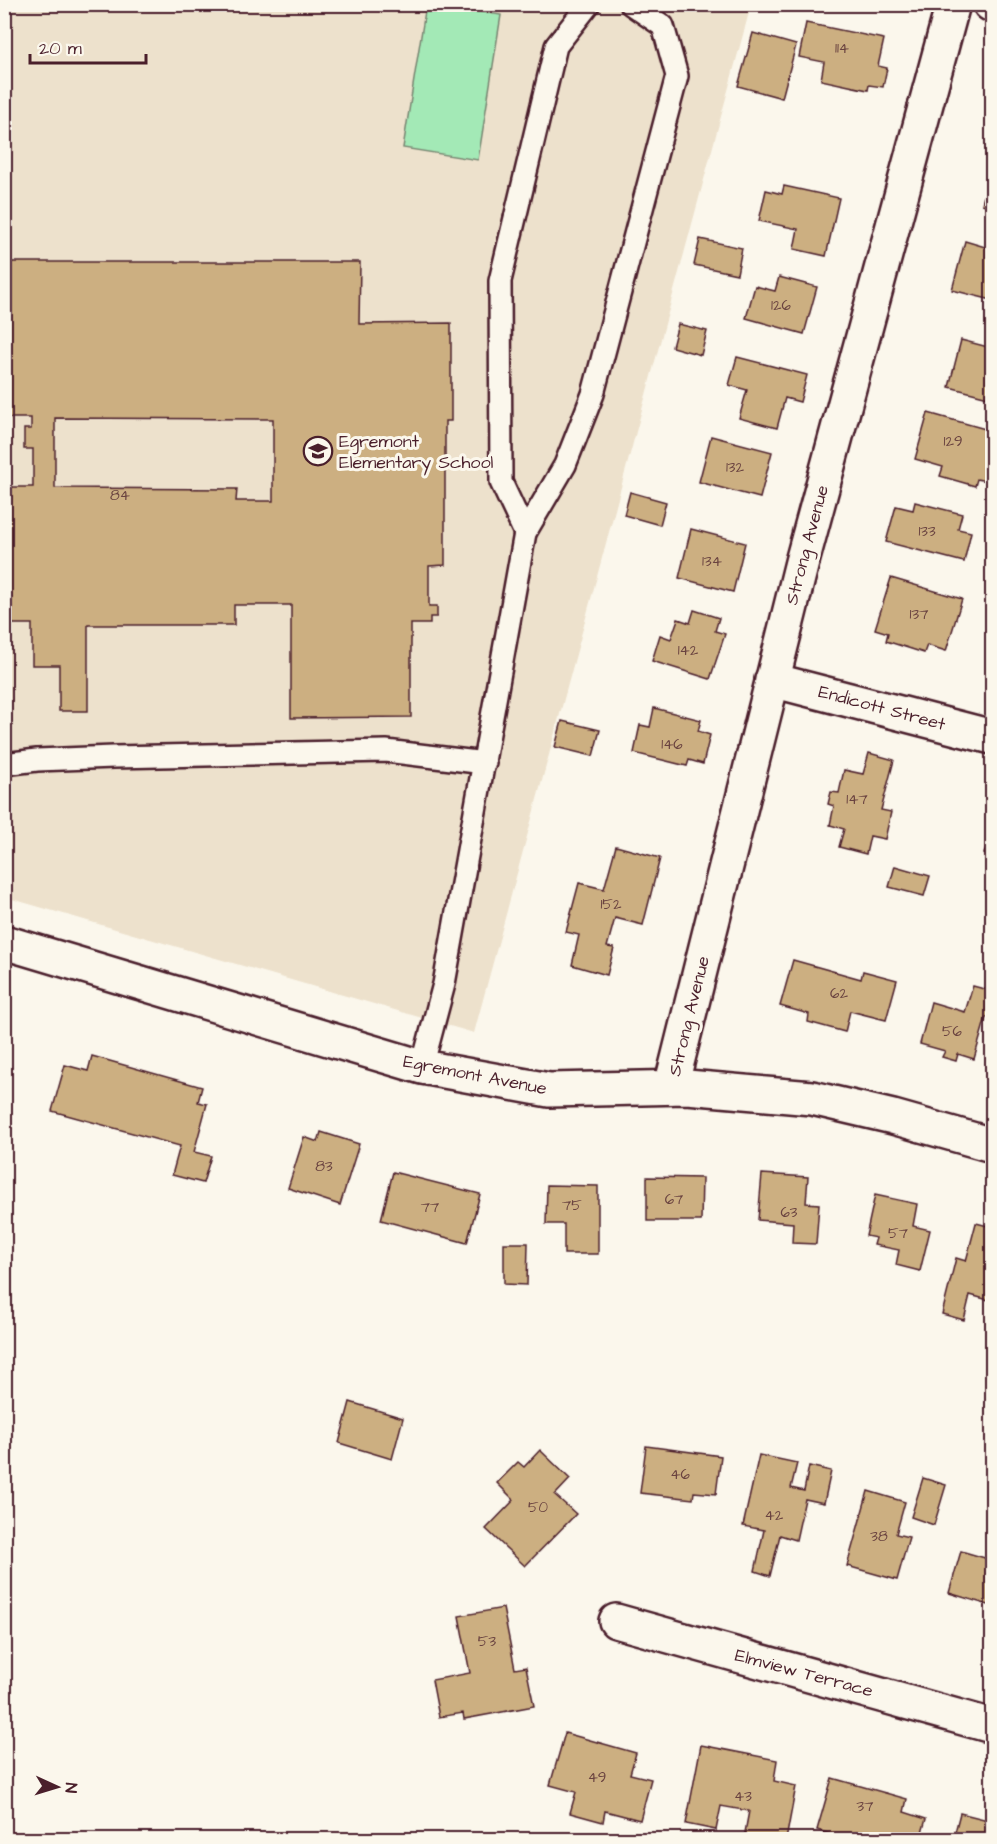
<svg xmlns="http://www.w3.org/2000/svg" width="997" height="1844" font-family="'Architects Daughter',sans-serif">
<rect width="100%" height="100%" fill="#fbf7ec"/>
<filter id="ink" filterUnits="userSpaceOnUse"><feTurbulence type="fractalNoise" baseFrequency=".0167" numOctaves="2"/><feDisplacementMap in="SourceGraphic" scale="12" xChannelSelector="R" yChannelSelector="G"/><feConvolveMatrix kernelMatrix="1 2 1 2 8 2 1 2 1" color-interpolation-filters="sRGB"/></filter>
<g filter="url(#ink)">
<polygon fill="#ede1cc" points="4,5 751,5 474,1033 5,897"/>
<polygon fill="#a3e9b6" stroke="#768470" stroke-width="1.5" points="426,5 440,5 501,15 478,160 403,148"/>
<g fill="#ccaf81" stroke="#4a1f2b" stroke-width="1.5" fill-rule="evenodd">
<polygon points="806,23 884,39 878,66 887,68 883,87 869,85 868,90 821,80 824,62 799,57"/>
<polygon points="753,33 796,45 782,98 738,86"/>
<polygon points="990,171 992,171 992,207 982,204"/>
<polygon points="784,186 839,198 826,256 794,249 798,229 759,221 766,190 782,194"/>
<polygon points="700,239 742,248 737,274 694,265"/>
<polygon points="965,241 992,249 992,300 952,290"/>
<path d="M4,262H360L359,324L451,323V421H445V565L429,566V606H437V617H430V624H411V717L291,718V605H234V625H88V711H59V665H32V624H4V487H33V449H24V429H31V418H4ZM55,418L273,419V501H236L237,489L55,488Z"/>
<polygon points="779,277 817,287 804,334 746,318 755,286 775,291"/>
<polygon points="678,324 707,331 701,355 672,347"/>
<polygon points="961,340 992,348 992,398 949,387"/>
<polygon points="737,357 807,375 800,402 785,398 777,428 739,418 747,390 729,385"/>
<polygon points="928,413 989,430 983,452 992,455 987,481 977,479 975,486 940,476 943,467 915,459"/>
<polygon points="711,436 772,452 760,498 699,482"/>
<polygon points="630,492 666,502 660,525 624,515"/>
<polygon points="915,502 962,514 958,529 971,532 964,562 886,542 896,506 913,510"/>
<polygon points="691,529 745,543 733,592 679,578"/>
<polygon points="891,578 962,599 946,651 927,645 924,653 886,641 888,633 875,629"/>
<polygon points="694,610 719,618 715,631 725,634 710,679 652,661 660,635 671,639 678,619 690,623"/>
<polygon points="654,708 701,720 698,731 710,735 703,764 689,760 687,766 634,753 640,725 650,727"/>
<polygon points="562,721 600,730 593,756 555,747"/>
<polygon points="869,753 894,760 881,810 891,812 885,839 870,836 866,854 839,847 844,829 830,825 834,806 828,804 831,792 839,793 844,770 863,774"/>
<polygon points="992,827 992,857 984,854"/>
<polygon points="616,846 660,858 643,925 615,918 607,947 614,948 607,975 572,965 579,935 566,932 579,883 604,889"/>
<polygon points="895,866 930,876 924,896 889,887"/>
<polygon points="793,960 861,979 863,971 897,980 886,1020 850,1011 845,1032 808,1022 809,1014 780,1006"/>
<polygon points="973,986 992,991 992,1019 986,1017 974,1059 958,1054 956,1061 942,1057 945,1051 920,1044 931,1002 965,1012"/>
<polygon points="92,1056 202,1087 198,1102 207,1104 194,1152 211,1156 203,1183 172,1175 180,1146 52,1111 65,1065 88,1071"/>
<polygon points="321,1132 359,1144 340,1205 288,1188 304,1137 318,1142"/>
<polygon points="393,1172 480,1194 467,1243 381,1220"/>
<polygon points="762,1174 808,1177 806,1203 819,1204 816,1244 792,1243 793,1223 758,1220"/>
<polygon points="647,1177 702,1178 701,1221 647,1221"/>
<polygon points="547,1185 598,1186 598,1254 564,1254 564,1224 546,1224"/>
<polygon points="875,1195 917,1204 913,1226 930,1230 920,1271 896,1265 899,1250 874,1245 876,1238 866,1236"/>
<polygon points="976,1223 992,1227 992,1301 970,1295 964,1320 942,1314 956,1258 966,1261"/>
<polygon points="504,1243 528,1243 527,1285 504,1284"/>
<polygon points="350,1402 403,1418 392,1459 339,1443"/>
<polygon points="646,1446 721,1456 716,1494 694,1492 693,1499 640,1493"/>
<polygon points="540,1450 570,1479 555,1495 576,1514 525,1566 486,1529 514,1500 497,1483 518,1462 524,1467"/>
<polygon points="759,1455 797,1463 791,1488 804,1491 809,1466 831,1471 824,1503 805,1499 796,1540 780,1535 770,1576 755,1571 764,1530 743,1526"/>
<polygon points="923,1478 946,1485 934,1525 911,1517"/>
<polygon points="868,1491 905,1502 896,1534 909,1537 897,1580 847,1566"/>
<polygon points="961,1551 992,1560 992,1606 949,1593"/>
<polygon points="503,1608 515,1669 526,1667 534,1706 464,1719 463,1713 439,1717 432,1680 470,1673 459,1616"/>
<polygon points="565,1733 636,1753 630,1774 651,1779 640,1820 605,1811 603,1822 570,1813 576,1792 550,1785"/>
<polygon points="701,1745 777,1760 774,1781 796,1786 786,1840 753,1840 744,1838 749,1811 721,1806 716,1830 686,1824"/>
<polygon points="832,1778 907,1799 904,1812 926,1819 920,1840 851,1840 817,1830"/>
<polygon points="960,1813 992,1821 992,1840 953,1840"/>
</g>
<g fill="none" stroke-linecap="round" stroke-linejoin="round">
<g stroke="#4a1f2b" stroke-width="26">
<g id="service">
<polyline points="525,533 501,482 500,281 556,46 589,4"/>
<polyline points="4,764 37,760 114,757 386,751 485,763"/>
<polyline points="422,1067 444,984 525,533 565,465 593,394 677,76 663,26 631,4"/>
</g>
</g>
<g stroke="#4a1f2b" stroke-width="38">
<g id="minor">
<polyline points="990,4 992,5"/>
<polyline points="772,680 992,737"/>
<polyline points="4,942 422,1067 549,1090 687,1087 812,1098 893,1117 992,1145"/>
<polyline points="671,1087 802,562 953,4"/>
<polyline points="616,1621 992,1726"/>
</g>
</g>
<use href="#service" stroke="#fbf7ec" stroke-width="21"/>
<use href="#minor" stroke="#fbf7ec" stroke-width="33"/>
</g>
</g>
<defs>
<g id="school-ring" transform="scale(1.5)"><circle r="9.5" fill="#fbf7ec" stroke="#4a1f2b" stroke-width="1.5"/><path d="M0-5L7-2L0 1L-7-2ZM-4 1L0 2.5L4 1V4Q0 6-4 4Z" fill="#4a1f2b"/></g>
</defs>
<g fill-rule="evenodd">
<use href="#school-ring" x="318" y="451"/>
</g>
<g text-anchor="middle" dominant-baseline="central" stroke-width="6" stroke-linejoin="round" paint-order="stroke">
<g font-size="15" fill="#6a4340">
<text x="842" y="48">114</text>
<text x="781" y="305">126</text>
<text x="953" y="441">129</text>
<text x="735" y="467">132</text>
<text x="120" y="495">84</text>
<text x="927" y="531">133</text>
<text x="712" y="561">134</text>
<text x="919" y="614">137</text>
<text x="688" y="650">142</text>
<text x="672" y="744">146</text>
<text x="857" y="799">147</text>
<text x="611" y="904">152</text>
<text x="839" y="993">62</text>
<text x="952" y="1031">56</text>
<text x="324" y="1166">83</text>
<text x="674" y="1199">67</text>
<text x="572" y="1205">75</text>
<text x="430" y="1207">77</text>
<text x="789" y="1212">63</text>
<text x="898" y="1233">57</text>
<text x="680" y="1474">46</text>
<text x="538" y="1507">50</text>
<text x="774" y="1515">42</text>
<text x="879" y="1536">38</text>
<text x="487" y="1641">53</text>
<text x="597" y="1777">49</text>
<text x="743" y="1796">43</text>
<text x="865" y="1806">37</text>
</g>
<g font-size="18" fill="#4a1f2b" stroke="#fbf7ec" text-anchor="start">
<text x="339" y="441">Egremont<tspan x="339" dy="21">Elementary School</tspan></text>
</g>
<g font-size="18" fill="#4a1f2b" stroke="#fbf7ec">
<text transform="translate(807 545) rotate(-75)">Strong Avenue</text>
<text transform="translate(882 708) rotate(15)">Endicott Street</text>
<text transform="translate(689 1016) rotate(-76)">Strong Avenue</text>
<text transform="translate(475 1075) rotate(11)">Egremont Avenue</text>
<text transform="translate(804 1673) rotate(15)">Elmview Terrace</text>
</g>
</g>
<rect width="997" height="1844" fill="none" stroke="#fbf7ec" stroke-width="24"/>
<rect x="12" y="12" width="973" height="1820" fill="none" stroke="#4a1f2b" stroke-width="2" filter="url(#ink)"/>
<g transform="translate(57 1787) rotate(94)" stroke="#fbf7ec" stroke-width="4.5" paint-order="stroke">
<path d="M0-4.5L10 22L0 15L-10 22Z" fill="#4a1f2b"/>
<text y="-9" font-size="16" font-weight="bold" text-anchor="middle" fill="#4a1f2b">N</text>
</g>
<path d="M30 54v9h116v-9" fill="none" stroke="#4a1f2b" stroke-width="3"/>
<text x="39" y="54" font-size="18" fill="#4a1f2b" stroke="#fbf7ec" stroke-width="4.5" paint-order="stroke">20 m</text>
</svg>
